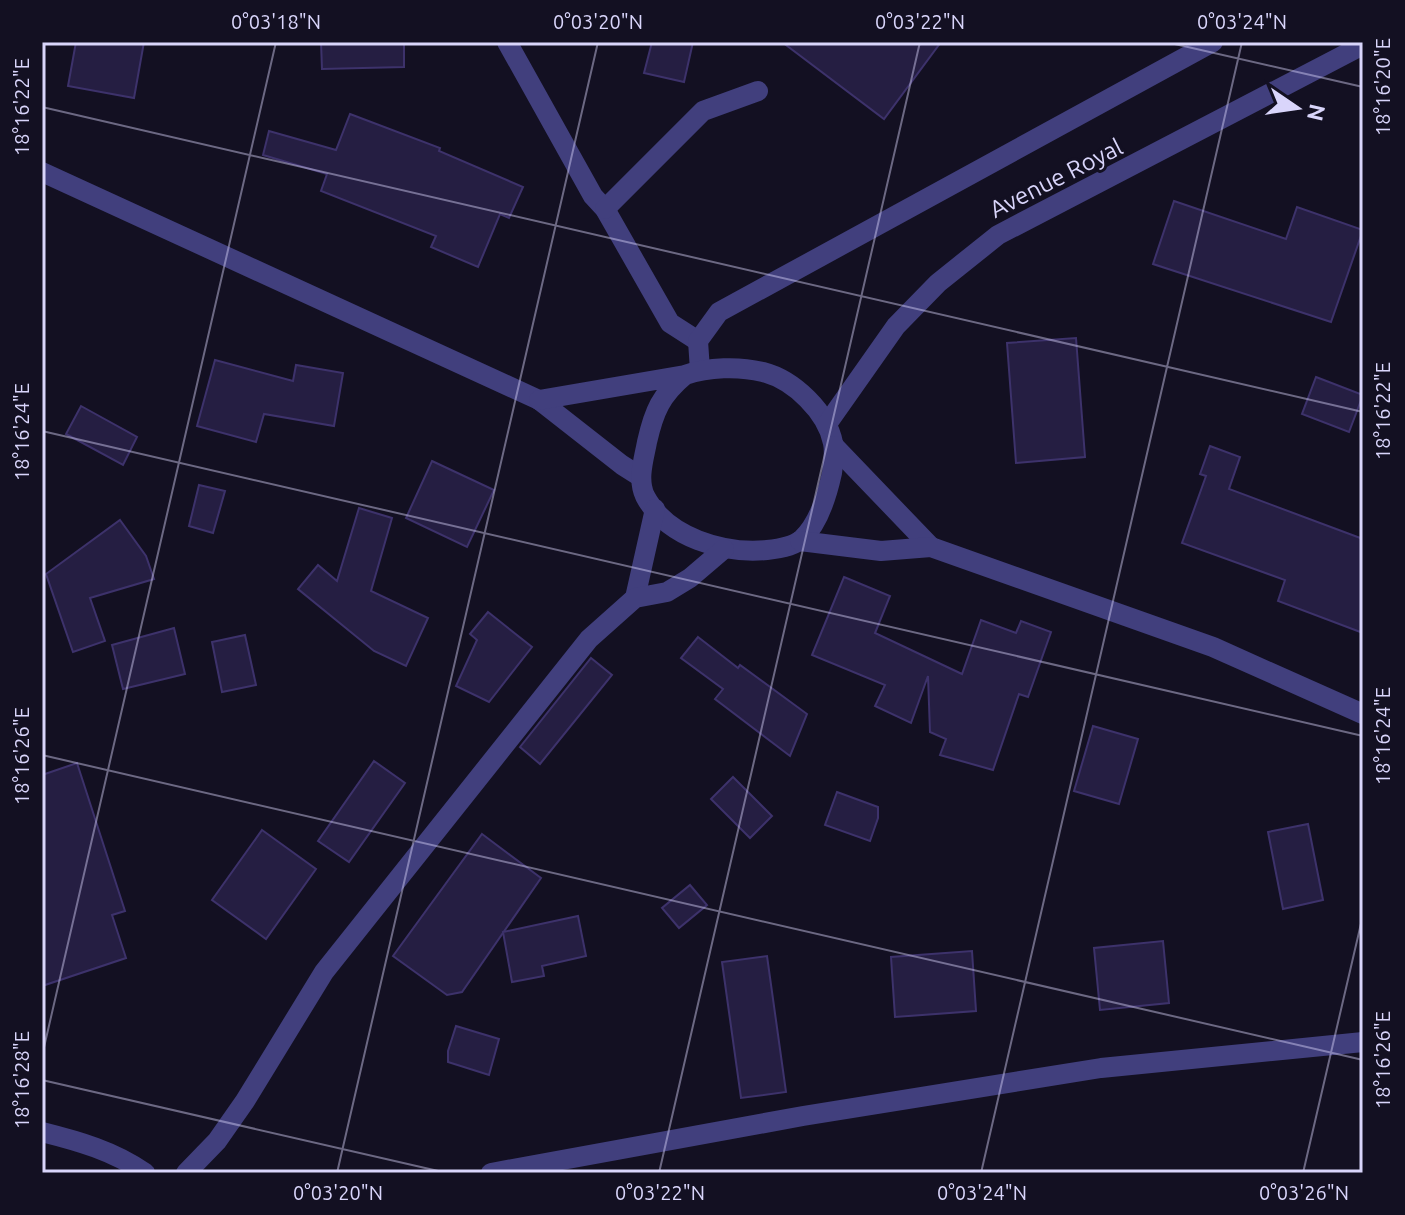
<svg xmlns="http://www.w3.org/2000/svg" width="1405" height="1215" font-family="Ubuntu,sans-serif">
<rect width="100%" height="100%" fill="#131022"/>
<g fill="#251e42" stroke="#3d326b" stroke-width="2">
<polygon points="76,42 144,42 134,98 68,86"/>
<polygon points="321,42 404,42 404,67 322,69"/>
<polygon points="652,42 693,42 684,82 644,73"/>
<polygon points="782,42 941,42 884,119"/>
<polygon points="350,114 440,148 439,151 523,187 509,218 500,214 478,267 431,247 436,236 321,191 327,174 263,155 269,131 336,150"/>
<polygon points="1174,201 1286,239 1297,207 1363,230 1331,322 1153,264"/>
<polygon points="1076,338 1085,457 1016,463 1007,343"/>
<polygon points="215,360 293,381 296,365 343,373 334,426 264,414 256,442 197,426"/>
<polygon points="1316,377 1363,395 1349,432 1302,414"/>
<polygon points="81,406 137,437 123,465 66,434"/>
<polygon points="1210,446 1240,457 1229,489 1363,539 1363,633 1278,601 1285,580 1182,543 1206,476 1200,474"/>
<polygon points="432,461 494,490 467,547 406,518"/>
<polygon points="199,485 225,491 213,533 189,526"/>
<polygon points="359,508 392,518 371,591 428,618 406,666 374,651 298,589 318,565 337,581"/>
<polygon points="120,520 146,556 154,579 90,598 105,641 73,652 46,574"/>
<polygon points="844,577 890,596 875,633 962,674 981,620 1016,633 1021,621 1051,632 1028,697 1019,694 993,770 940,755 946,739 930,732 928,676 911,723 875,706 885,685 812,655"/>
<polygon points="488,612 532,647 489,702 456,686 477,640 470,634"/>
<polygon points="174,628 185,674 123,689 112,645"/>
<polygon points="245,635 256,685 222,692 212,642"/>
<polygon points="698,637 738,668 740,665 807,714 790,756 715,699 723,689 681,658"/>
<polygon points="591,658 612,675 540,764 520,747"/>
<polygon points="1093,726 1138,739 1119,804 1074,791"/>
<polygon points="374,761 405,783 349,862 318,841"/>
<polygon points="77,763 125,911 112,915 126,958 42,986 42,775"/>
<polygon points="733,777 772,816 750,838 711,799"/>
<polygon points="837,792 878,807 878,818 870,841 825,825"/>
<polygon points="1308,824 1323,900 1283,909 1268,832"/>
<polygon points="262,830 316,869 266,939 212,900"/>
<polygon points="482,834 541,878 462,992 447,995 393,956"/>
<polygon points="690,885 707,905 679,928 662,908"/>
<polygon points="578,916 586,956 542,966 544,976 512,982 503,932"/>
<polygon points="1163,941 1169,1003 1100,1010 1094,948"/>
<polygon points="972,951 976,1011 895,1017 891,957"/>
<polygon points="767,956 786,1092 741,1098 722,962"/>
<polygon points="456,1026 499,1039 489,1075 448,1062 448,1051"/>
</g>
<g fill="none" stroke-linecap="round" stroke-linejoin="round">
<g stroke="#413f7d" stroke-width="20">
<polyline points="507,42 593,196 605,209 670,323 698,341"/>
<polyline points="42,172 539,400 622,465 641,477"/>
<polyline points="605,209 703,111 758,91"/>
<polyline points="700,370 698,341 719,312 1213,42"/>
<path d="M539,400L685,375C708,367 739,366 763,372C794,380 827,412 833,443C835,452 833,464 832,473C827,496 818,524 802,539C794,546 777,549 767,550C724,554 667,538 645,496C637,479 644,459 647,442C654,411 661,395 685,375"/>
<polyline points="827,424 896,326 938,283 998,235 1363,45"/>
<polyline points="834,446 931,547"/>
<polyline points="800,541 881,551 931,547 1213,647 1363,714"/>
<polyline points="635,598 655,509"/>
<path d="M42,1132C78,1141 114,1151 145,1173"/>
<polyline points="186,1173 217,1141 245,1101 324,972 589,639 635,598 667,592 690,578 724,549"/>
<polyline points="491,1173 803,1116 1101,1068 1363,1042"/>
</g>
</g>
<path fill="none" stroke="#d9d5fb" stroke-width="2" stroke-opacity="0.45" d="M1166,42L1363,87M42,107L1363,412M42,431L1363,736M42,755L1363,1060M42,1056L276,42M42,1080L447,1173M337,1173L598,42M659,1173L920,42M981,1173L1242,42M1303,1173L1363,915"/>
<g text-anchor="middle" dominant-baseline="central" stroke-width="6" stroke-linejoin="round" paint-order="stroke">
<g font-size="24" fill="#d9d5fb" stroke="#131022">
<text transform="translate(1056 178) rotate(-27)">Avenue Royal</text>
</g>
</g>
<rect width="1405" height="1215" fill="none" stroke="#131022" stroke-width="88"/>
<g transform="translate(1297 108) rotate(103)" stroke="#131022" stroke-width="6" paint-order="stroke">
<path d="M0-6L14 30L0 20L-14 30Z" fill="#d9d5fb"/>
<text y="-12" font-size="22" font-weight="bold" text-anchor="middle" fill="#d9d5fb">N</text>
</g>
<rect x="44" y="44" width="1317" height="1127" fill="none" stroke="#d9d5fb" stroke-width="3"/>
<g font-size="20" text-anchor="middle" fill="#d9d5fb">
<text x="276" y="29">0°03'18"N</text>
<text x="598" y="29">0°03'20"N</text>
<text x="920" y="29">0°03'22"N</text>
<text x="1242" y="29">0°03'24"N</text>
<text transform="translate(1383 87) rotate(-90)" y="7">18°16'20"E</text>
<text transform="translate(22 107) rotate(-90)" y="7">18°16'22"E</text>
<text transform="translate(1383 411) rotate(-90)" y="7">18°16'22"E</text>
<text transform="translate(22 432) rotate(-90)" y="7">18°16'24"E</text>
<text transform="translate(1383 736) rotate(-90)" y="7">18°16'24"E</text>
<text transform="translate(22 756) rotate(-90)" y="7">18°16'26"E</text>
<text transform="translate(1383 1060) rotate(-90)" y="7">18°16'26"E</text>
<text transform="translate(22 1080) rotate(-90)" y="7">18°16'28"E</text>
<text x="338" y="1200">0°03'20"N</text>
<text x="660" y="1200">0°03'22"N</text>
<text x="982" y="1200">0°03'24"N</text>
<text x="1304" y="1200">0°03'26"N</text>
</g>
</svg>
